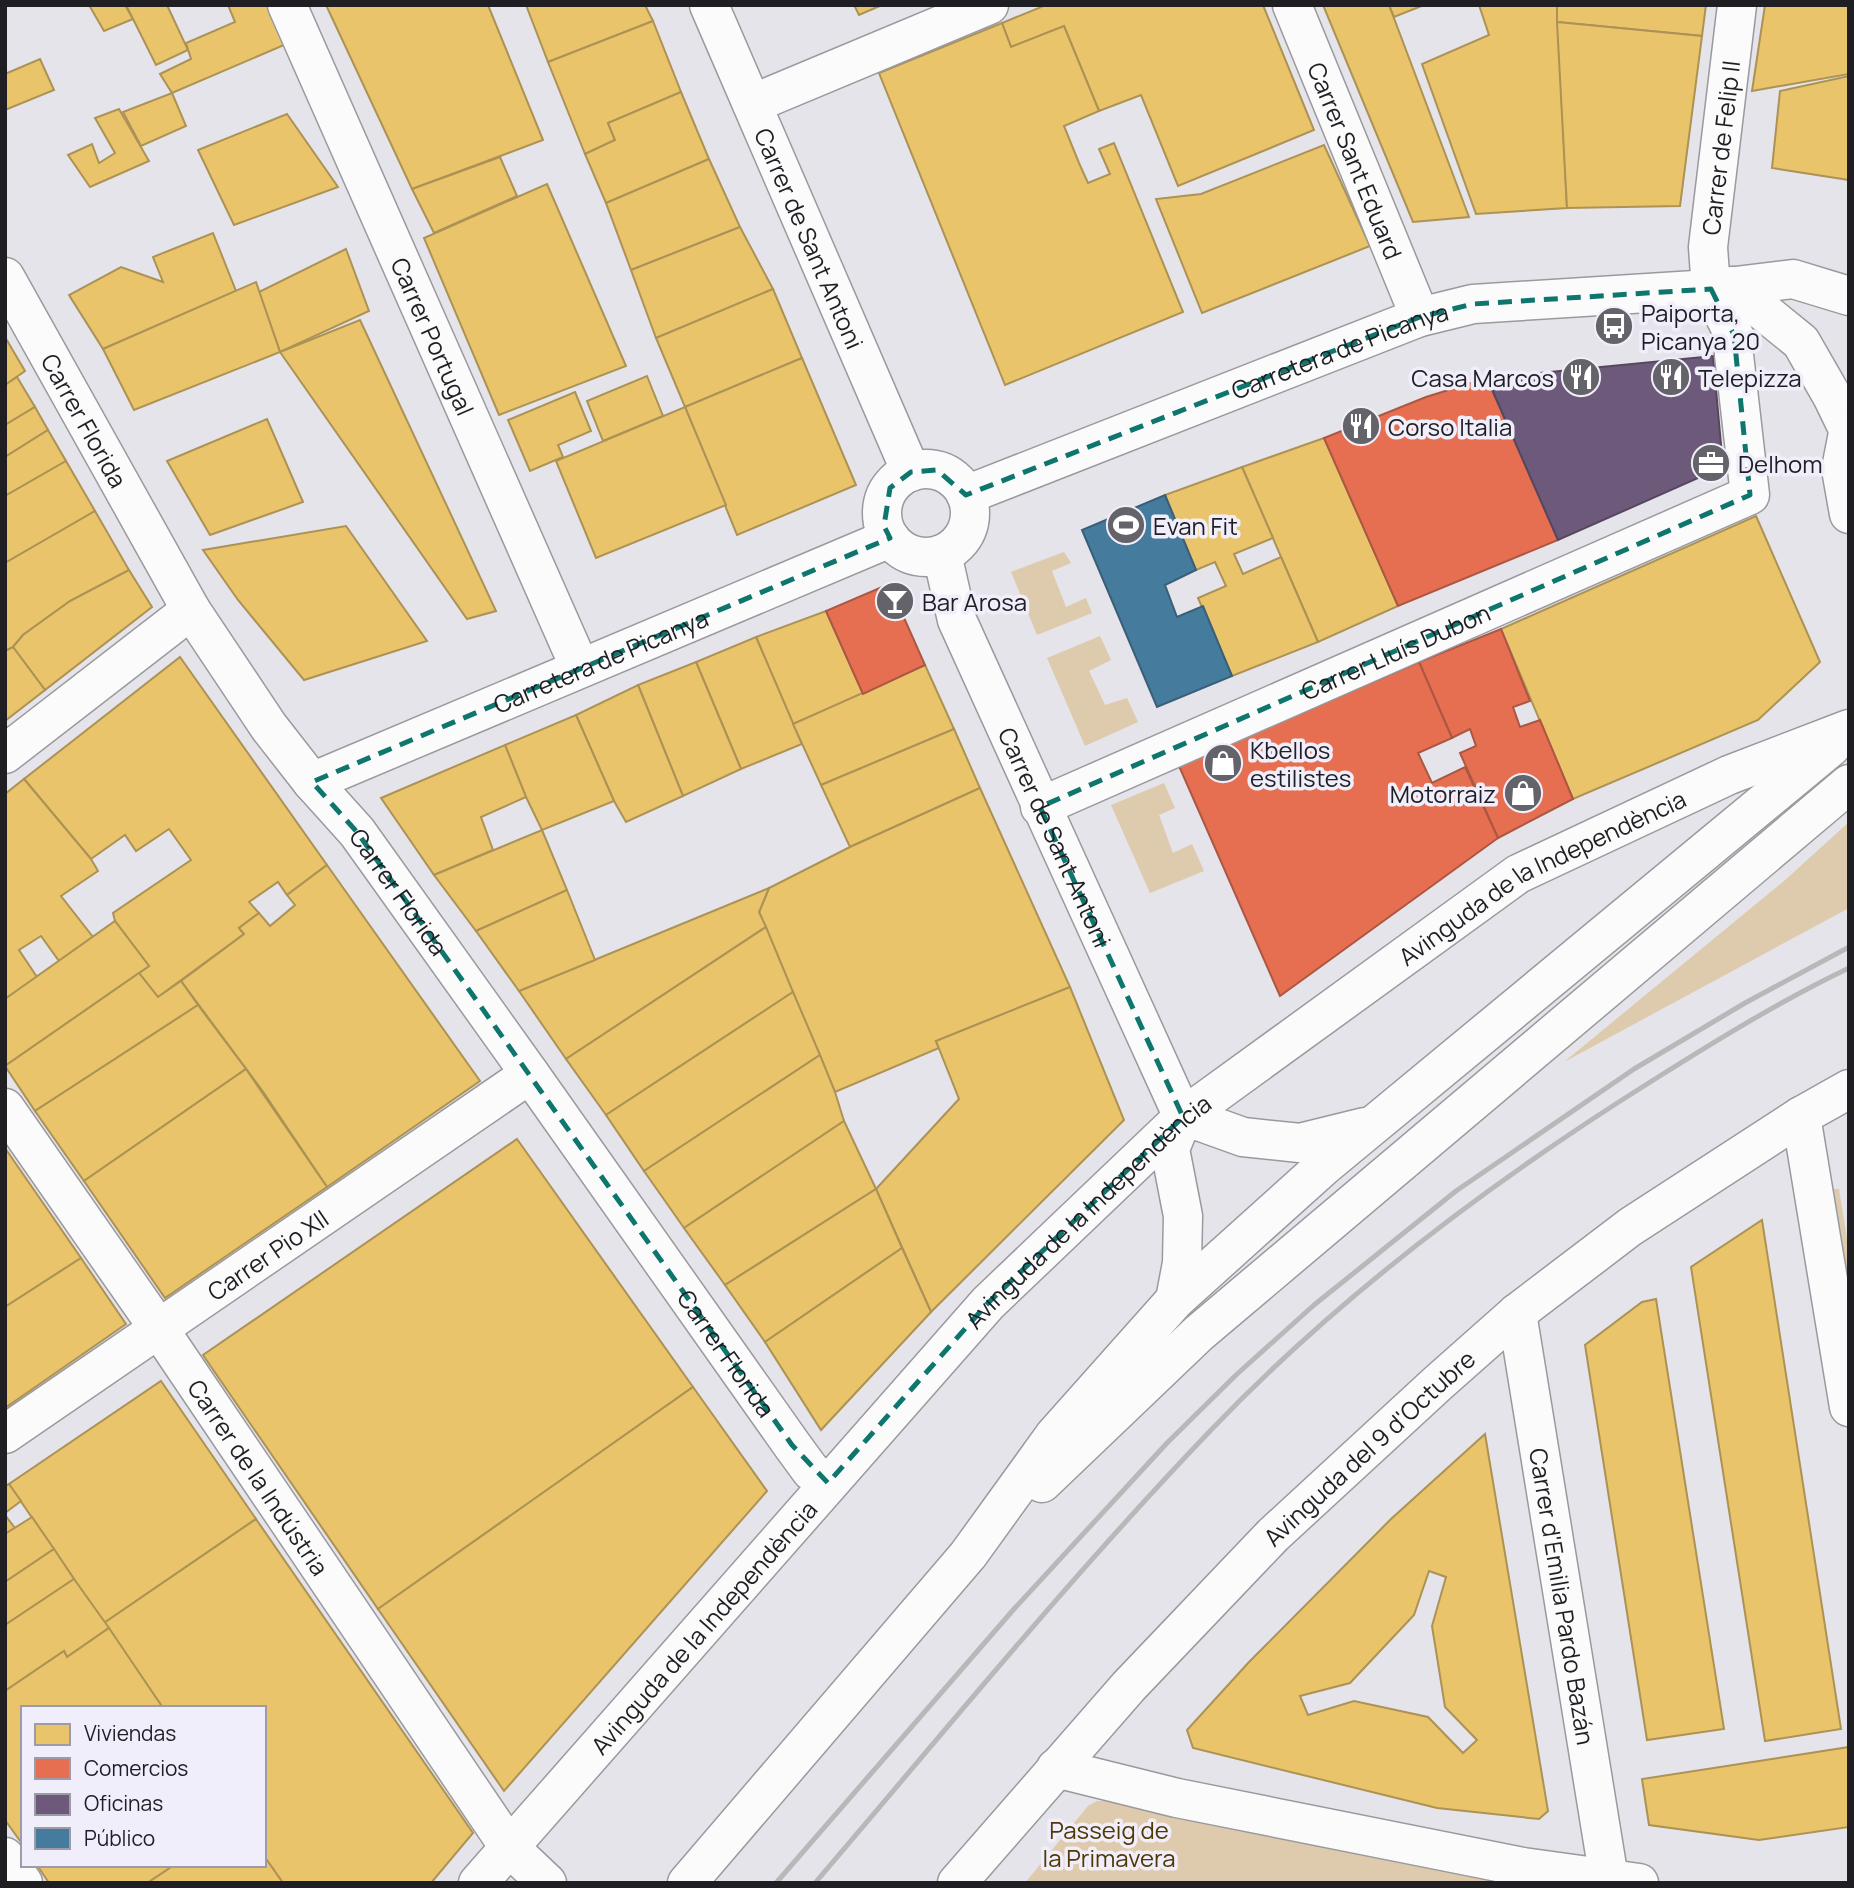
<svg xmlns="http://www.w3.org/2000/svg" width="1854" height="1888" font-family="Manrope,sans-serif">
<rect width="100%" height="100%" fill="#e5e4ea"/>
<g fill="#decaac">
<polygon points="1064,552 1071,563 1052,571 1066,607 1086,598 1092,613 1037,635 1011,572"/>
<polygon points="1100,636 1111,660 1089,671 1105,705 1127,698 1138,722 1085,746 1047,658"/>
<polygon points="1164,783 1175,808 1159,815 1173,853 1192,844 1204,871 1150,893 1111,805"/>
<polygon points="1849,822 1849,908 1564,1062 1784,881"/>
<polygon points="1828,1189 1839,1189 1849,1251 1849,1317"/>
<polygon points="1097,1801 1106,1801 1524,1883 1025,1883 1088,1806"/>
</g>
<g fill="#e9c46a" stroke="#ac9255" stroke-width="2" fill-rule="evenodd">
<polygon points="89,5 125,5 133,19 104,31"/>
<polygon points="126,5 167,5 188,50 156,65"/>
<polygon points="228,5 269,5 284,45 172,93 160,74 191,59 186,43 235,22"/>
<polygon points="326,5 488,5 543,140 412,189"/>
<polygon points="526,5 645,5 653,21 548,62"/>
<polygon points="854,5 882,5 859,15"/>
<polygon points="1046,5 1263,5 1314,130 1178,186 1141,95 1099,111 1064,26 1011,47 1002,23"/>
<polygon points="1323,5 1389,5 1469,217 1413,222"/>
<polygon points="1389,5 1424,5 1394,17"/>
<polygon points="1479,5 1557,5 1567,208 1476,214 1422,64 1489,35"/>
<polygon points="1557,5 1706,5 1702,36 1557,22"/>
<polygon points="1765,5 1849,5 1849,74 1752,91"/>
<polygon points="653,21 681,92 608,123 615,140 585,154 548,62"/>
<polygon points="1557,22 1702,36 1680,206 1567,208"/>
<polygon points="1002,23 1011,47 1064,26 1099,111 1064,126 1079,163 1088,183 1110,174 1099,149 1114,143 1183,312 1005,385 879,73"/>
<polygon points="40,59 54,90 5,110 5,74"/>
<polygon points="1849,76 1849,180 1772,168 1780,91"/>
<polygon points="681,92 709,159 606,203 585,154 615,140 608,123"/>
<polygon points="172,93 186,126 141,146 123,112"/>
<polygon points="119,109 149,161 90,187 68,155 92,144 99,163 115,153 95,118"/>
<polygon points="287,114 338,187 234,225 198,150"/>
<polygon points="1324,145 1370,246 1202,313 1156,199 1201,194"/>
<polygon points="500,157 517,196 434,233 412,189"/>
<polygon points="709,159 740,227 631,270 606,203"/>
<polygon points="547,184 626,366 499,415 424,238"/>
<polygon points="740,227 773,289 656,338 631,270"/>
<polygon points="213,233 236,291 103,349 69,295 121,267 163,282 153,257"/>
<polygon points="346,249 369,311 280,352 259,292"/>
<polygon points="256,282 280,352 134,410 103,349"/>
<polygon points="773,289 802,358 685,407 656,338"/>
<polygon points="360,320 496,611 467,619 280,352"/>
<polygon points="5,337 25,371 5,385"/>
<polygon points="802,358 856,485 737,535 685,407"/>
<polygon points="647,376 663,416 603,441 587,401"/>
<polygon points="17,377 35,407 5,425 5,385"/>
<polygon points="575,392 591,431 558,445 563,457 530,471 508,420"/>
<polygon points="35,407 48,430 5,457 5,425"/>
<polygon points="685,407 726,505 596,558 556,461"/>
<polygon points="267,419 303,502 210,535 167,461"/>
<polygon points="48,430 66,461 5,496 5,457"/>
<polygon points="1324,438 1398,606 1318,642 1242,467"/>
<polygon points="66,461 95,511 5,563 5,496"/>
<polygon points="1242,467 1273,538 1234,554 1243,574 1281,557 1318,642 1232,676 1198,598 1226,586 1215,562 1196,570 1165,495"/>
<polygon points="95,511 129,570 70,601 23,635 13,647 5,651 5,563"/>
<polygon points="1756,516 1820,662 1758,720 1573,799 1501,629"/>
<polygon points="346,526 427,641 304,680 238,600 203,550"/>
<polygon points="129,570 152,607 45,690 13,647 23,635 70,601"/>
<polygon points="826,611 863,694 793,724 756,637"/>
<polygon points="756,637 802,744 741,769 696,662"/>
<polygon points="13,647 45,690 5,721 5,651"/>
<polygon points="180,657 327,865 287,895 278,882 249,902 259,913 239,928 244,934 158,997 139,973 149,966 115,921 113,913 191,860 169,829 136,851 125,835 91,859 24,779"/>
<polygon points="696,662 741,769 683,796 638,685"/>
<polygon points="925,665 954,729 821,785 793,724"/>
<polygon points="638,685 683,796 626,822 614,801 576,715"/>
<polygon points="576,715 614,801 542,830 526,797 505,745"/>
<polygon points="954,729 980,788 850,847 821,785"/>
<polygon points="505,745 526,797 481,817 493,850 434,875 381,798"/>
<polygon points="24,779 91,859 98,871 61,896 93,937 59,961 41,936 19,950 37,977 5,999 5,794"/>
<polygon points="980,788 1070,987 936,1041 939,1048 835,1092 759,912 769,888 850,847"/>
<polygon points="542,830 567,890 476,931 434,875"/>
<polygon points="327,865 480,1081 327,1187 264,1093 181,981 244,934 239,928 259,913 270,926 295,905 287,895"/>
<polygon points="769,888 759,912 766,927 566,1059 519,991"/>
<polygon points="567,890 595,960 519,991 476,931"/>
<polygon points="115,921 149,966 5,1066 5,999"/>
<polygon points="766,927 793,992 606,1115 566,1059"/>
<polygon points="139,973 158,997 181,981 198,1005 35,1111 5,1066"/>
<polygon points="1070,987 1124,1120 931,1312 876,1189 959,1099 936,1041"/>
<polygon points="793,992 820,1055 644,1171 606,1115"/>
<polygon points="198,1005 246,1069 84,1181 35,1111"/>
<polygon points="820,1055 835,1092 844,1121 684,1228 644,1171"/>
<polygon points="246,1069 327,1187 165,1298 84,1181"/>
<polygon points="844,1121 876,1189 725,1285 684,1228"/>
<polygon points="517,1139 693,1387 378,1609 203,1355"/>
<polygon points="5,1148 81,1258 5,1307"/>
<polygon points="876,1189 902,1248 765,1342 725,1285"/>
<polygon points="1762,1220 1841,1729 1765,1741 1691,1267"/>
<polygon points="902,1248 931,1312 821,1430 765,1342"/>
<polygon points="81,1258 126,1324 5,1408 5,1307"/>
<polygon points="1656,1299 1724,1729 1647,1740 1585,1345 1642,1302"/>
<polygon points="161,1381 256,1519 104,1623 9,1484"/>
<polygon points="693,1387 767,1491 504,1791 378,1609"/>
<path d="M1485,1434L1548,1811L1539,1819L1437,1808L1193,1748L1187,1730L1249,1662L1391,1519ZM1429,1571L1446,1577L1432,1626L1445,1707L1477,1740L1463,1753L1428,1717L1354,1701L1308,1715L1300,1696L1350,1683L1414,1615Z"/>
<polygon points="9,1484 21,1501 5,1513 5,1486"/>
<polygon points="5,1515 15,1528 5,1534"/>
<polygon points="32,1517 54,1549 5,1582 5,1534"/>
<polygon points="256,1519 473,1833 431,1883 283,1883 264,1856 264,1708 163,1708 104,1623"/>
<polygon points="54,1549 74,1579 5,1625 5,1582"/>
<polygon points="74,1579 109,1628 67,1657 64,1651 5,1691 5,1625"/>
<polygon points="109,1628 163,1708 23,1708 23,1845 5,1820 5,1691 64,1651 67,1657"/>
<polygon points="1849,1747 1849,1827 1759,1840 1649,1825 1642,1779"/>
<polygon points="264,1856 283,1883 147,1883 174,1865 264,1865"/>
<polygon points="37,1865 174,1865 147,1883 49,1883"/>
</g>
<g fill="#e76f51" stroke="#ab5743" stroke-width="2">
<polygon points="1487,378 1558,540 1398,606 1324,438 1426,397"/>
<polygon points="889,584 925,665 863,694 826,611"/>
<polygon points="1501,629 1530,701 1513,707 1520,727 1540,720 1573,799 1498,838 1460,753 1476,746 1470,729 1452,738 1419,662"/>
<polygon points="1419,662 1452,738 1418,753 1432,783 1465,767 1498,838 1280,996 1179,766"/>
</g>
<polygon fill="#6d597a" stroke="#564760" stroke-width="2" points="1713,356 1723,467 1558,540 1487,378"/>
<polygon fill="#457b9d" stroke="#3a5f78" stroke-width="2" points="1165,495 1196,570 1165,585 1177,617 1203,606 1232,676 1157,707 1082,530"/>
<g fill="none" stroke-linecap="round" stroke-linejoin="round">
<g stroke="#9a999e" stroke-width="41">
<g id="minor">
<path id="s1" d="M287,5L580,668"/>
<path id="s2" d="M709,5L911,472"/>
<path id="s3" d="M1292,5L1420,317"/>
<polyline points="752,104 989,5"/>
<path id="s4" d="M5,277L191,610L269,727L312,782L357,832L530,1074L792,1445L811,1471L828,1483"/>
<polyline points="1732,286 1801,342 1832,396 1848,429"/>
<polyline points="1849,428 1841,469 1849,514"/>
<circle cx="926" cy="513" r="44"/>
<path id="s5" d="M966,495L1420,317L1473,304L1711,289L1793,279L1849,296"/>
<path id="s6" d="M942,554L957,620L1183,1117"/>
<polyline points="5,754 191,610"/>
<path id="s7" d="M312,782L890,538"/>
<path id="s8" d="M1040,807L1750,495L1734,355V335L1711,289L1708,247L1737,5"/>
<path id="s9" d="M5,1108L159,1329L509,1847L547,1883"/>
<polyline points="1801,1116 1849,1407"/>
<polyline points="1183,1117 1204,1123 1243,1137 1300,1143 1365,1127"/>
<polyline points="1175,1300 1182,1263 1183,1216 1170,1149 1183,1117"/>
<path id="s10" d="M1517,1313L1609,1879"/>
<path id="s11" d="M5,1434L530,1074"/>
<polyline points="1042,1483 1199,1333 1849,784"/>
<polyline points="1056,1768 1177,1798 1523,1867 1639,1883"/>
<polyline points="5,1857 23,1883"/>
<path id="s12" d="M478,1883L988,1303L1183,1117L1518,874L1729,775L1849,729"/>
<polyline points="687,1883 968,1555 1054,1436 1175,1300 1324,1166 1831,747"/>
<path id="s13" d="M957,1883L1129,1686L1273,1535L1438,1383L1517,1313L1630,1227L1801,1116L1849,1089"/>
</g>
</g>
<use href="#minor" stroke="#fbfbfc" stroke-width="38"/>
<g stroke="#b8b8b9" stroke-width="5">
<polyline points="776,1883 1014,1609 1167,1443 1236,1375 1314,1305 1456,1191 1634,1069 1745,1003 1849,947"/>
<path d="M815,1883C945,1731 1072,1575 1211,1430C1341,1294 1495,1179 1655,1079C1717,1040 1782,1000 1849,968"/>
</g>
</g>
<path fill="none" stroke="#0f766e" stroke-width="5" stroke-dasharray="14 9" stroke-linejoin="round" d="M1711,289L1734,335L1750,495L1040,807L1183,1117L988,1303L828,1483L792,1445L357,832L312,782L890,538L884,526L890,488L911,472L937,470L966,495L1420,317L1473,304Z"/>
<defs>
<g id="bus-disc" transform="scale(2.0125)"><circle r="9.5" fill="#646369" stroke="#f1eefb"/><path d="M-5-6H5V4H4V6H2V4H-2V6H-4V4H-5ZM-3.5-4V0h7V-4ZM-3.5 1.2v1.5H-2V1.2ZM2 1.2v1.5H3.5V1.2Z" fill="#fff"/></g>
<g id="restaurant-disc" transform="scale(2.0125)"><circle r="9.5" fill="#646369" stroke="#f1eefb"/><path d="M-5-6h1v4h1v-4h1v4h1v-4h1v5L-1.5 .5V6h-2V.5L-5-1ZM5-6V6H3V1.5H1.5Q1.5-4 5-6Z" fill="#fff"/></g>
<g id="office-disc" transform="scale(2.0125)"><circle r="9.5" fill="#646369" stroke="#f1eefb"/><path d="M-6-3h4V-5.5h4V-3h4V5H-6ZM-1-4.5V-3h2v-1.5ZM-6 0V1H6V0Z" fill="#fff"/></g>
<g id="stadium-disc" transform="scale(2.0125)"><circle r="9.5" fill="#646369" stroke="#f1eefb"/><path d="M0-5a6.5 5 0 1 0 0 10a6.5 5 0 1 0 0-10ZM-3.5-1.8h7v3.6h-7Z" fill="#fff"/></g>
<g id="bar-disc" transform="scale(2.0125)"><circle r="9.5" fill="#646369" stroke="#f1eefb"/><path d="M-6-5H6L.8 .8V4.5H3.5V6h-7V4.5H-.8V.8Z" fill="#fff"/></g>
<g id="shop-disc" transform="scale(2.0125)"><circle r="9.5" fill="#646369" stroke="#f1eefb"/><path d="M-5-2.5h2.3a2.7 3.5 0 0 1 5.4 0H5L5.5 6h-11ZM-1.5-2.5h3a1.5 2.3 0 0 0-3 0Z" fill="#fff"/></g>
</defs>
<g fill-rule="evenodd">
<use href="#bus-disc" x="1614" y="326"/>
<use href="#restaurant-disc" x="1581" y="377"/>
<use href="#restaurant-disc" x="1671" y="377"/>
<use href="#restaurant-disc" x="1361" y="426"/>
<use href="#office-disc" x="1711" y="463"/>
<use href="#stadium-disc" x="1126" y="525"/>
<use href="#bar-disc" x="895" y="601"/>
<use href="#shop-disc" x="1223" y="763"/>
<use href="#shop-disc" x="1523" y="793"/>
</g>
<g text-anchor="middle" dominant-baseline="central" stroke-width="7" stroke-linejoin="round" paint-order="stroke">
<g font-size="24" fill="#1f1e23" stroke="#f1eefb">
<text stroke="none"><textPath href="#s8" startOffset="1130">Carrer de Felip II</textPath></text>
<text stroke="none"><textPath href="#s3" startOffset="168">Carrer Sant Eduard</textPath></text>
<text stroke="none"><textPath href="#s2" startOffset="254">Carrer de Sant Antoni</textPath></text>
<text stroke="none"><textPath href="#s1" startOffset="362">Carrer Portugal</textPath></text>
<text stroke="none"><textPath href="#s5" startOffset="401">Carretera de Picanya</textPath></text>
<text stroke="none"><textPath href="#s4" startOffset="164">Carrer Florida</textPath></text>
<text stroke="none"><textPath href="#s8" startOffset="388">Carrer Lluís Dubon</textPath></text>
<text stroke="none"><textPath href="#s7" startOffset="313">Carretera de Picanya</textPath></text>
<text stroke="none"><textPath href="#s6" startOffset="306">Carrer de Sant Antoni</textPath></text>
<text stroke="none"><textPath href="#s12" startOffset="1475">Avinguda de la Independència</textPath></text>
<text stroke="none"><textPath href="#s4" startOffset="732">Carrer Florida</textPath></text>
<text stroke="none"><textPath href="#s12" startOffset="908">Avinguda de la Independència</textPath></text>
<text stroke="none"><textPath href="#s11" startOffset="318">Carrer Pio XII</textPath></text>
<text stroke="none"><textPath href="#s4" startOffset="1298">Carrer Florida</textPath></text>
<text stroke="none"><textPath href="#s13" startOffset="600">Avinguda del 9 d'Octubre</textPath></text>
<text stroke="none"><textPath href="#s9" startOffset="448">Carrer de la Indústria</textPath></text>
<text stroke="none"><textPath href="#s10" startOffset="287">Carrer d'Emilia Pardo Bazán</textPath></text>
<text stroke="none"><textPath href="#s12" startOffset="341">Avinguda de la Independència</textPath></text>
</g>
<g font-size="24" fill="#1f1e23" stroke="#f1eefb" text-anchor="start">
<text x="1641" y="312">Paiporta,<tspan x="1641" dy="28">Picanya 20</tspan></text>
<text x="1554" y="377" text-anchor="end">Casa Marcos</text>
<text x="1698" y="377">Telepizza</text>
<text x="1388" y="426">Corso Italia</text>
<text x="1738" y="463">Delhom</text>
<text x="1153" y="525">Evan Fit</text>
<text x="922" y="601">Bar Arosa</text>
<text x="1250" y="749">Kbellos<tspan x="1250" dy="28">estilistes</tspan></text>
<text x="1496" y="793" text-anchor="end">Motorraiz</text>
</g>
<g font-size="24" fill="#503805" stroke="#f1eefb">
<text x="1109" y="1829">Passeig de<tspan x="1109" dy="28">la Primavera</tspan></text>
</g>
</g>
<rect width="1854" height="1888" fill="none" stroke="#1f1e23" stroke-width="14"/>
<rect x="21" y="1706" width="245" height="161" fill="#f1eefb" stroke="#9d9ba5" stroke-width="2"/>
<rect x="35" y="1724" width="35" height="21" fill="#e9c46a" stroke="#9d9ba5" stroke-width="2"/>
<text x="84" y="1741" font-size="21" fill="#1f1e23">Viviendas</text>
<rect x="35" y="1758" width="35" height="21" fill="#e76f51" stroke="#9d9ba5" stroke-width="2"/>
<text x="84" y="1776" font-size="21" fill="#1f1e23">Comercios</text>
<rect x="35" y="1794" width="35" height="21" fill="#6d597a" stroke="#9d9ba5" stroke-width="2"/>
<text x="84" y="1811" font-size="21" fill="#1f1e23">Oficinas</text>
<rect x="35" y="1828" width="35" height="21" fill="#457b9d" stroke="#9d9ba5" stroke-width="2"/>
<text x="84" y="1846" font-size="21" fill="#1f1e23">Público</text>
</svg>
